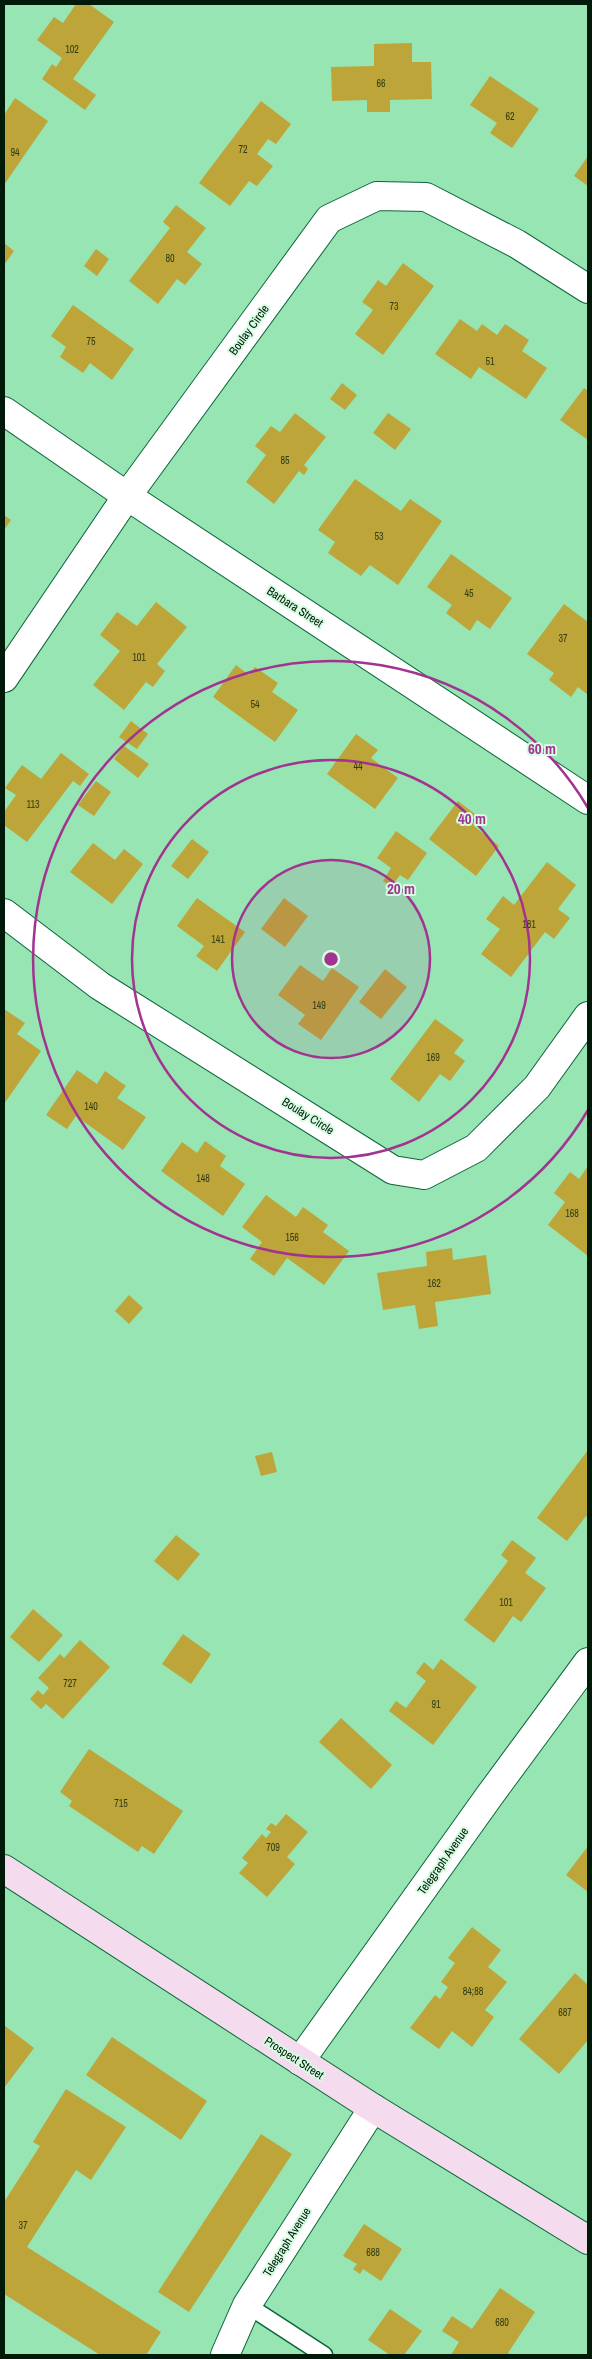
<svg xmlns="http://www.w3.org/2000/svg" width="592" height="2359" font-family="'Archivo Narrow',sans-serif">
<rect width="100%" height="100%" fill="#96e5b3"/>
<g fill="#bea53a">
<polygon points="76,4 89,4 114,22 73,79 96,95 85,110 42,79 52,64 56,67 62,58 37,40 54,17 63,23"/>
<polygon points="412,43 412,62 431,62 432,99 390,100 390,112 367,112 367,100 332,101 331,67 374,66 374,44"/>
<polygon points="490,76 539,109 512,148 490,133 497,123 470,105"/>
<polygon points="15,98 48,121 4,185 4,115"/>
<polygon points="261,101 291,124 276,144 268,139 257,154 273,166 257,186 249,181 230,206 199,183"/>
<polygon points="588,156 588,186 574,176"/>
<polygon points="176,205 206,228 187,252 202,264 185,285 177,279 158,304 129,281 170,228 163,222"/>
<polygon points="4,243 14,251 4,265"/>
<polygon points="96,249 109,259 97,276 84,266"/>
<polygon points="403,263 434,286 383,355 355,334 373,310 362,302 378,280 386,286"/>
<polygon points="73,305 134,349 112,380 90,363 83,373 60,357 66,347 51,336"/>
<polygon points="460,319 477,331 482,324 497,335 505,324 529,340 522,351 547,368 526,399 479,367 471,379 435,354"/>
<polygon points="342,383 357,395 345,410 330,399"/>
<polygon points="584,388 588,391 588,440 560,420"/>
<polygon points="295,413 326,437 304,465 308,469 304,475 299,471 274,504 246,482 266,455 255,446 271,426 280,432"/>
<polygon points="388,413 411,429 395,450 373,433"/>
<polygon points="355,479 401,511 410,499 442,521 398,585 370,565 361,576 328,553 335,542 318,530"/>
<polygon points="4,515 11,520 4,530"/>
<polygon points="451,554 512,598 490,629 477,620 470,631 446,613 452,605 427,587"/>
<polygon points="156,602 187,627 157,664 165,671 153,687 146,682 124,710 93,685 120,651 100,635 117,612 137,626"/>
<polygon points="564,604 588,622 588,695 578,687 571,697 549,680 554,673 527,654"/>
<polygon points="236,665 249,675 255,667 278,683 272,692 298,710 275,742 213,697"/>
<polygon points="131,721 148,734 137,749 119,737"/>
<polygon points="356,734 378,750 371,758 398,778 375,809 327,774"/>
<polygon points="124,746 149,764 138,778 114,759"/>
<polygon points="61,753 89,774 80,786 73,781 27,842 4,825 4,812 16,795 5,788 22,765 41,779"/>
<polygon points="96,781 111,792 94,816 78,805"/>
<polygon points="458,801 480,818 474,826 499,846 476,876 429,839"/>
<polygon points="396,831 427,853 408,880 400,875 391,887 383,881 391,868 377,858"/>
<polygon points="192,839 209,852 188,879 171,866"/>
<polygon points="93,843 115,860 124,849 143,864 112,904 70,872"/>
<polygon points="547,862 576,885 558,909 570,918 554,939 545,932 511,977 481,954 500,929 486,919 503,896 514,905"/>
<polygon points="197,898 245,932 217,971 196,956 204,946 177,926"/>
<polygon points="284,898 308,916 285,947 261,929"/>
<polygon points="300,965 323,981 332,968 359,987 321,1040 298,1024 305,1015 278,995"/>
<polygon points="385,969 407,987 381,1019 359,1002"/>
<polygon points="4,1009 25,1023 17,1034 41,1051 4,1104"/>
<polygon points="435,1019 464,1040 454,1053 465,1061 450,1081 440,1074 419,1102 390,1079"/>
<polygon points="77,1070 97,1084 105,1071 126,1086 117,1098 146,1117 123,1150 76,1116 67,1129 46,1115"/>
<polygon points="205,1141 226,1156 220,1166 245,1184 223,1216 161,1171 182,1142 197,1153"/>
<polygon points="588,1166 588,1256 548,1225 565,1202 554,1193 570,1172 579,1179"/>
<polygon points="266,1195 296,1217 303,1207 328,1225 323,1232 349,1251 324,1285 287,1258 274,1276 250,1259 262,1242 242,1227"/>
<polygon points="452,1248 453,1260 486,1255 491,1294 435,1302 438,1326 419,1329 415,1305 383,1310 377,1273 427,1266 426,1252"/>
<polygon points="129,1295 143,1308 129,1324 115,1311"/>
<polygon points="588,1450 588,1517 586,1516 567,1541 537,1518"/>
<polygon points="272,1452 277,1472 261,1476 255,1456"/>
<polygon points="176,1535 200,1554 178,1581 154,1561"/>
<polygon points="512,1540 536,1558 525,1573 546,1588 521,1622 513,1616 494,1643 464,1620 508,1561 501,1555"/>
<polygon points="33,1609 63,1635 39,1662 10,1637"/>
<polygon points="183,1634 211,1654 191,1684 162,1664"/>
<polygon points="80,1640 110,1667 63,1719 46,1704 41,1709 30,1699 38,1690 43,1695 49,1688 38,1678 60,1654 64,1658"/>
<polygon points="441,1659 477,1687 433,1745 389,1711 396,1701 406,1708 426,1681 416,1673 424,1662 433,1670"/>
<polygon points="341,1718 392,1765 371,1789 319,1742"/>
<polygon points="89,1749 183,1811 154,1854 142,1846 138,1852 69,1806 72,1801 60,1792"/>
<polygon points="286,1814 308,1832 287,1857 295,1864 267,1897 239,1873 248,1863 242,1858 262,1834 266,1838 271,1832 266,1829 271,1823 276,1826"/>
<polygon points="588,1846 588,1892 566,1875"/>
<polygon points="472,1927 501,1950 488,1967 507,1982 485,2010 494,2017 472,2047 452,2031 439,2049 410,2028 435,1995 440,1999 448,1987 441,1982 455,1963 448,1958"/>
<polygon points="575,1973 588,1985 588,2040 559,2074 519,2039"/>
<polygon points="4,2025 34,2048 4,2088"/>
<polygon points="112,2037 207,2101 181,2140 86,2075"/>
<polygon points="66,2089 126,2127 91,2180 76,2170 27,2247 161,2332 146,2355 100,2355 4,2294 4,2202 40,2146 33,2142"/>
<polygon points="261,2134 292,2154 189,2312 158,2292"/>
<polygon points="364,2224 402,2249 381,2281 363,2269 360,2274 353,2269 357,2264 343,2256"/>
<polygon points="500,2288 535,2312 508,2353 512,2355 451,2355 459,2342 442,2331 452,2316 472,2329"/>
<polygon points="390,2309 422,2331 404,2355 390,2355 368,2340"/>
</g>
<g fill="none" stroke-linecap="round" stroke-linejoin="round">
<g stroke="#0b653a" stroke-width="19">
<polyline id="service" points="247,2305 324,2355"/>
</g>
<g stroke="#0b653a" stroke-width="30">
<g id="minor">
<polyline points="4,411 127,496 588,800"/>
<polyline points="4,678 127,496 329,219 377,196 426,197 517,244 588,289"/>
<polyline points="4,913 100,986 393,1170 424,1175 476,1148 537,1087 588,1016"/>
<polyline points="300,2061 490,1795 588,1662"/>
<polyline points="225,2355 247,2305 373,2108"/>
</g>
</g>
<g stroke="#0b653a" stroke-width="30">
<polyline id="secondary" points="4,1869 373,2108 588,2240"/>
</g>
<use href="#service" stroke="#fff" stroke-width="16"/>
<use href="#minor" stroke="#fff" stroke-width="28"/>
<use href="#secondary" stroke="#f4dbee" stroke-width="28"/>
</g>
<circle cx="331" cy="959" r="99" fill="#a33390" fill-opacity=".12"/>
<g fill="none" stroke="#a33390" stroke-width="2.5">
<circle cx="331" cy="959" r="99"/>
<circle cx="331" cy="959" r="199"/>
<path d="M588 1110A298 298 0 1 1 588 808"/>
</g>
<g text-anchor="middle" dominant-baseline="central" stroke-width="4" stroke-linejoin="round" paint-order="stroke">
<g font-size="10" fill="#303c14">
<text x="72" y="49">102</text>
<text x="381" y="83">66</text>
<text x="510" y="116">62</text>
<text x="243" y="149">72</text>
<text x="15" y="152">94</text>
<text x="170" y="258">80</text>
<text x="394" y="306">73</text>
<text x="91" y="341">75</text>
<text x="490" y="361">51</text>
<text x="285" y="460">85</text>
<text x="379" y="536">53</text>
<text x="469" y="593">45</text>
<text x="563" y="638">37</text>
<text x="139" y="657">101</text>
<text x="255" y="704">54</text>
<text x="358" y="766">44</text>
<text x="33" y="804">113</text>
<text x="529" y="924">181</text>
<text x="218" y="939">141</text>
<text x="319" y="1005">149</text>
<text x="433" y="1057">169</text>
<text x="91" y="1106">140</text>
<text x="203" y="1178">148</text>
<text x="572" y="1213">168</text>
<text x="292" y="1237">156</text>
<text x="434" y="1283">162</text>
<text x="506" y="1602">101</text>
<text x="70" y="1683">727</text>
<text x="436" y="1704">91</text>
<text x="121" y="1803">715</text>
<text x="273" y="1847">709</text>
<text x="473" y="1991">84;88</text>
<text x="565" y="2012">687</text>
<text x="23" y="2225">37</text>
<text x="373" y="2252">688</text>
<text x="502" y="2322">680</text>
</g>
<g font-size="12" fill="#001908" stroke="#d6fce2">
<text transform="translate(249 330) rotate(-54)">Boulay Circle</text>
<text transform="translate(295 607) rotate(33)">Barbara Street</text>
<text transform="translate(308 1116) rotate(32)">Boulay Circle</text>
<text transform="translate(443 1861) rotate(-55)">Telegraph Avenue</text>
<text transform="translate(294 2058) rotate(33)">Prospect Street</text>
<text transform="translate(287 2242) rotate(-58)">Telegraph Avenue</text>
</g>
</g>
<circle cx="331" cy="959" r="8" fill="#a33390" stroke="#d6fce2" stroke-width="2.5"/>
<g font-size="15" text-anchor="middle" font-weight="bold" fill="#a33390" stroke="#d6fce2" stroke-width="4" stroke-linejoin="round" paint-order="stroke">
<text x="542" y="754">60 m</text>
<text x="472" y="824">40 m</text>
<text x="401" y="894">20 m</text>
</g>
<rect width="592" height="2359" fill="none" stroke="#001908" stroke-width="10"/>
</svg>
